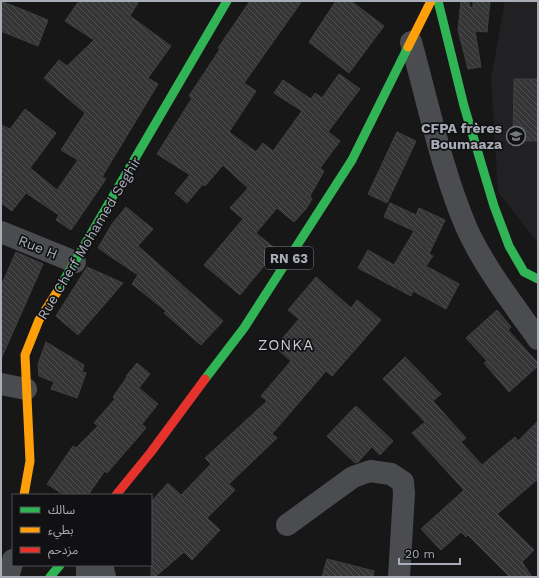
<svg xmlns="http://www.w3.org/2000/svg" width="539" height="578" font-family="'Work Sans','Noto Sans Arabic',sans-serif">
<defs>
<pattern id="building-back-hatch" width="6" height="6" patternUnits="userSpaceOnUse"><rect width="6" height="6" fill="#353536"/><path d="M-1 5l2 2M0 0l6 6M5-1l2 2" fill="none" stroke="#4f5051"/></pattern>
</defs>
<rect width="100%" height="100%" fill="#171717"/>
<polygon fill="#212123" points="505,1 538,1 538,243 498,192 491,79"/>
<g fill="url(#building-back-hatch)" stroke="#3f4043">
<polygon points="1,1 48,20 38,46 1,31"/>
<polygon points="79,1 139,1 130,16 171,46 148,78 158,84 102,177 106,179 71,230 56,220 59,215 26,193 12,211 1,203 1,125 10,129 25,109 56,133 30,168 57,190 78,160 61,150 85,113 44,78 59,60 67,66 94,40 65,21"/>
<polygon points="250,1 302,1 244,83 256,91 229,132 256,152 263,143 273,151 302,111 274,93 283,80 311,99 315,93 322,98 339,74 360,89 328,132 340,141 320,168 324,171 310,196 312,199 306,209 294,222 277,208 256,233 277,250 240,295 204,265 243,219 230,208 248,188 223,165 205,186 203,184 187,203 175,193 190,175 157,154 192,98 189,96 220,49 218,48"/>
<polygon points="336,1 351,1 384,26 349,73 309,42"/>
<polygon points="461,1 469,1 470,7 473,8 473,1 490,1 487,32 475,31 481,67 468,69 458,30"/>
<polygon points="514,79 538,79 538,141 513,141"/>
<polygon points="397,132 416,141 387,203 368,194"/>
<polygon points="390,203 416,215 419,208 445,220 429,254 433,256 426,266 459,284 446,309 413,291 411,296 358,268 368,250 394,265 414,231 384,217"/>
<polygon points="126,207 153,229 138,246 223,321 201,345 164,313 166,311 132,284 138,275 98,248 112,224"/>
<polygon points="16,252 43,264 1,359 1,286"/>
<polygon points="87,267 123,283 78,335 56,316"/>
<polygon points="316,277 351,308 357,300 381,320 332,376 326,371 272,434 277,438 229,484 235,490 207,518 220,530 192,560 184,552 155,577 151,577 151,502 168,483 181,495 211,464 205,458 267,401 261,396 291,361 275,347 299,319 288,310"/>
<polygon points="497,310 511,327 508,330 538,363 538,366 509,392 484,363 487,361 466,338"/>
<polygon points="46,342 84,365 82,372 86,373 77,398 51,389 54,382 39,376 38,364"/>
<polygon points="405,357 441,394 433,401 466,438 461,442 482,465 515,437 518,441 538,421 538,479 497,514 534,550 522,562 532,577 510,577 468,535 466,537 461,532 441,550 421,529 464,490 412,433 425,422 383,379"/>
<polygon points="137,363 150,374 139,388 158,404 142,424 146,428 107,473 105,471 88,495 64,495 47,484 73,446 76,448 98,426 94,423 115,399 113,397 127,377 126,376"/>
<polygon points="356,406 393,441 380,455 372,447 358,462 355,463 327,436"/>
<polygon points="327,559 374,571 373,577 322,577"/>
</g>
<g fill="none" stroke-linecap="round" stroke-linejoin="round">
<g stroke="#4b4c50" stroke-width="22">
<path d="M411,42C428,103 442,171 467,229C485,268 513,304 538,339"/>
<polyline points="1,232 75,262"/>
<polyline points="1,384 26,389"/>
<polyline points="287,525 353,477 370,471 391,474 403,482 404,493 399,577"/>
<polyline points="102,565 105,577"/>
<polyline points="8,577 13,560"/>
<polyline points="87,577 87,565"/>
</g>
<g stroke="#30b455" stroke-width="9">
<polyline points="438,1 464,106 494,206 509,246 524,272 538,279"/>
<polyline points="57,292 227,1"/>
<polyline points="205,379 244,328 352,160 408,47"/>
<polyline points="50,577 60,565"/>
</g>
<g stroke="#ff9f0a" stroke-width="9">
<polyline points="408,47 431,1"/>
<polyline points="24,495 30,461 25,355 39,320 57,292"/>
</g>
<polyline stroke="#e5322d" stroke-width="9" points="116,495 151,452 205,379"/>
</g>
<defs>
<g id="university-ring" transform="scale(1)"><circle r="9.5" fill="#111113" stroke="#757880" stroke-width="1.5"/><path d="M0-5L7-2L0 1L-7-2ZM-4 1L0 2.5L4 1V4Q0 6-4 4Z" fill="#757880"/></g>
</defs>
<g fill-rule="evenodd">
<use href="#university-ring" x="516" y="136"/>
</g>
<g text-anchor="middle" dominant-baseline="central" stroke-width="3.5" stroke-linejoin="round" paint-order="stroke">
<rect fill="#111113" stroke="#7b7e86" stroke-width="1" x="265" y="247" width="48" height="22" rx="3"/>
<g font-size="13" font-weight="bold" fill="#a8adb8">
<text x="289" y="258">RN 63</text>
</g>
<g font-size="14" font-weight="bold" fill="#a8adb8" stroke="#111113" text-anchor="end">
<text x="502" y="128">CFPA frères<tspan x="502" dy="16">Boumaaza</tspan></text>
</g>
<g font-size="14" fill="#a8adb8" stroke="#111113">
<text transform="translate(89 238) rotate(-59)">Rue Cherf Mohamed Seghir</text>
<text transform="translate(38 247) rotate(22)">Rue H</text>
</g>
<g font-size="15" letter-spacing="1" fill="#c9ccd4" stroke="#111113">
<text x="286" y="345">ZONKA</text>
</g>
</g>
<rect width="539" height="578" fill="none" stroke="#a8adb8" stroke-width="4"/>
<rect x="12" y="494" width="140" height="72" fill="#111113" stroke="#4d4f55"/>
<rect x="20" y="507" width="20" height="6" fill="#30b455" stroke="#4d4f55"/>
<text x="48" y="514" font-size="12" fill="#a8adb8">سالك</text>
<rect x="20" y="527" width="20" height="6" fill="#ff9f0a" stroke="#4d4f55"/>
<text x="48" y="534" font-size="12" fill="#a8adb8">بطيء</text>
<rect x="20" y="547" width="20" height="6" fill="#e5322d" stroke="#4d4f55"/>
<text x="48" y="554" font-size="12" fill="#a8adb8">مزدحم</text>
<path d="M399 558v6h61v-6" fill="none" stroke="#a8adb8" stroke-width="2"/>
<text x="405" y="558" font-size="12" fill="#a8adb8" stroke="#111113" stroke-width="3" paint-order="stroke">20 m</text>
</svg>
